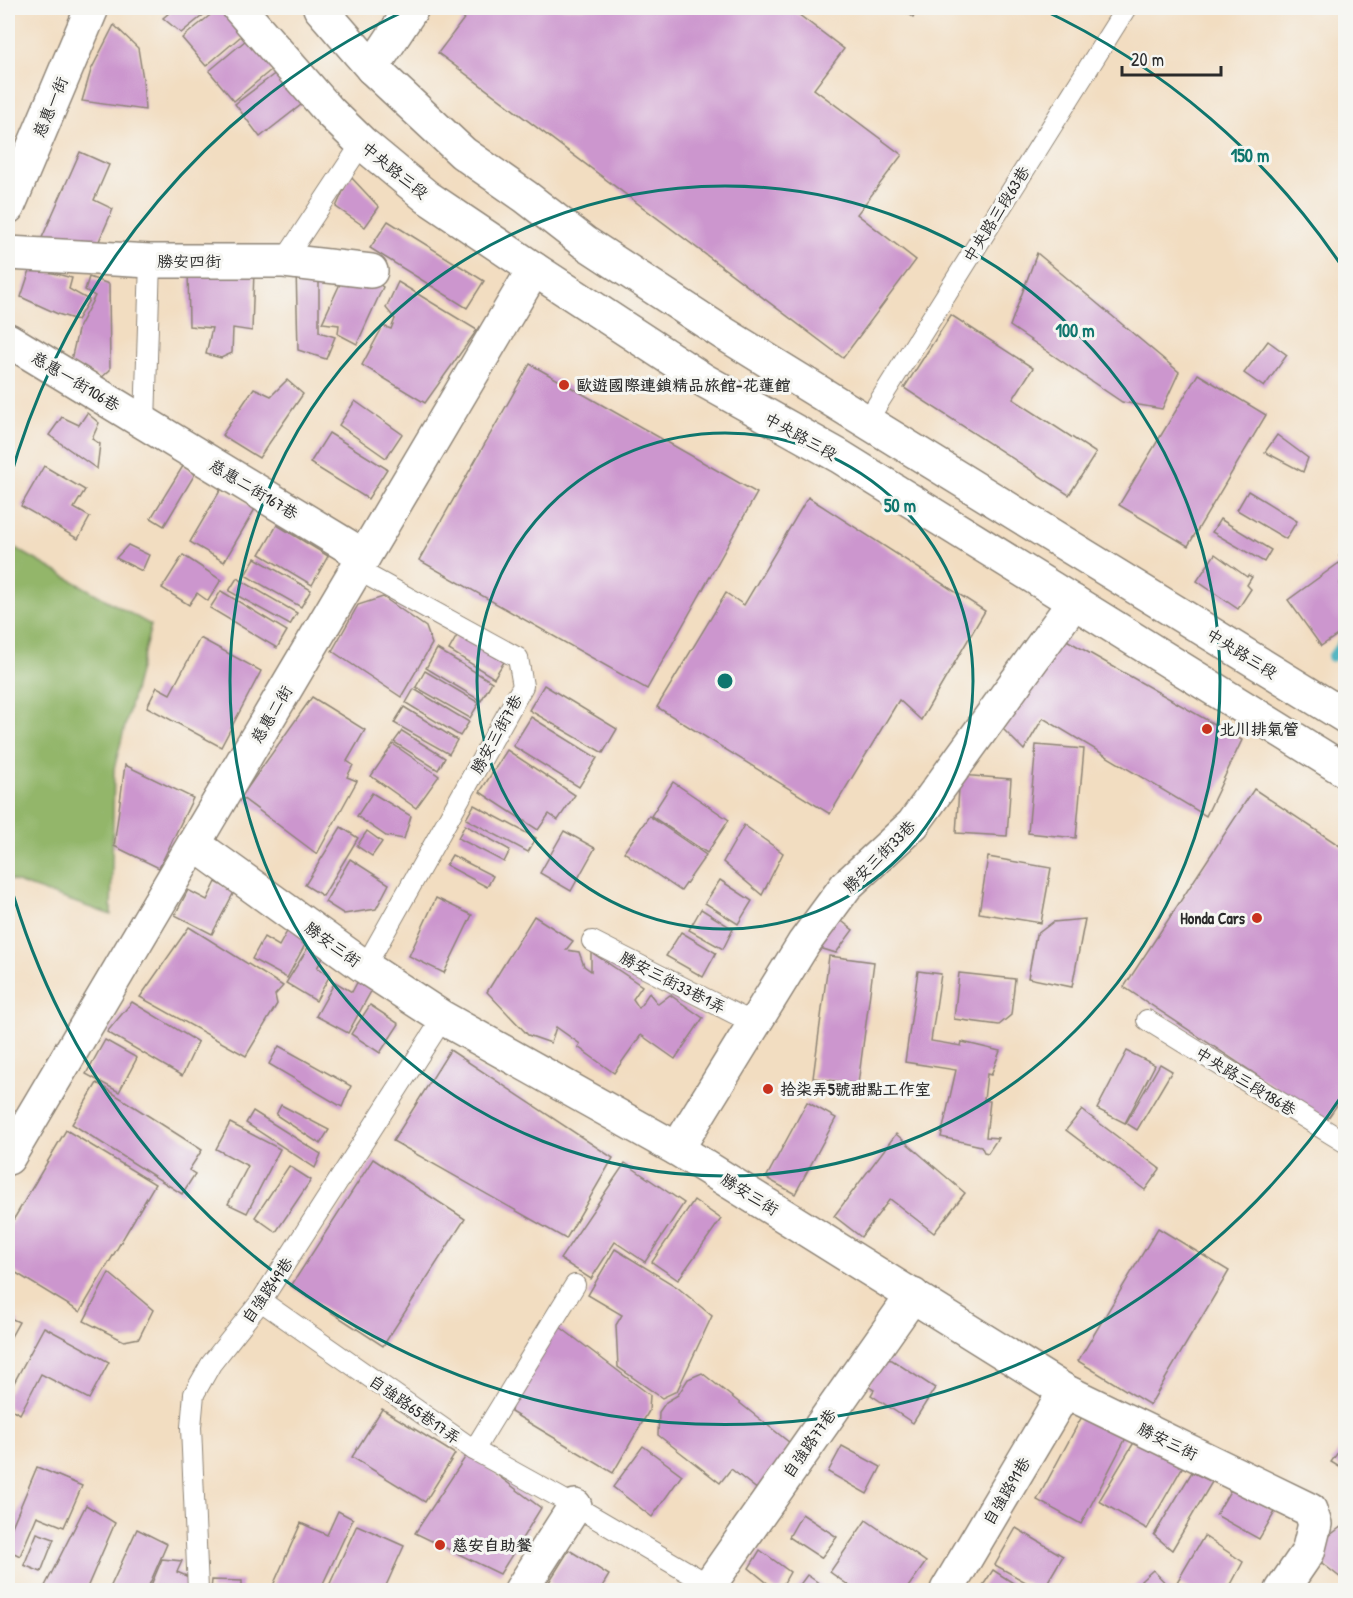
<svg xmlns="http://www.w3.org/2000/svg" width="1353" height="1598" font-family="'Patrick Hand','LXGW WenKai TC',sans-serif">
<rect width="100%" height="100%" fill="#f6f6f2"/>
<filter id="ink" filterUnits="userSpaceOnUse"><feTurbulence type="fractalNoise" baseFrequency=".0167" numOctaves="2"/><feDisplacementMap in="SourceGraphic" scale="12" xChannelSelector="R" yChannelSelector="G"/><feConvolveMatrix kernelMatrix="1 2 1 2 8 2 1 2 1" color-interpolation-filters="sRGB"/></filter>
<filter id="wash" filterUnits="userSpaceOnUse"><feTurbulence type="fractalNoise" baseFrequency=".008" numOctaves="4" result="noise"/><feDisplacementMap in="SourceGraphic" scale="24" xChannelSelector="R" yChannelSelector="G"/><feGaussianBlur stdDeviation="1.35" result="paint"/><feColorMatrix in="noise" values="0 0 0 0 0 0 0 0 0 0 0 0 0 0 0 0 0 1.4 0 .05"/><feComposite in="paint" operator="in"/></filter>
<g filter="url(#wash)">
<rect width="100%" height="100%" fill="#f2ddc1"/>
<polygon fill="#93b66b" stroke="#5f704b" stroke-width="1.5" points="8,544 151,625 114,769 111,915 8,879"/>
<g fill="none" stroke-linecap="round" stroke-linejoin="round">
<polyline stroke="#42b0be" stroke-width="10" points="1332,657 1346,637"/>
</g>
<g id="blocks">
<g fill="#cc96ce">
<polygon points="175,8 212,8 181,33 163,18"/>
<polygon points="219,8 227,8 247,31 206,66 182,38"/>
<polygon points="472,8 790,8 844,49 814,89 902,155 857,214 916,260 843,358 438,53"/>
<polygon points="900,8 919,8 913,17"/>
<polygon points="114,25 138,48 143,79 145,110 82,101 91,70"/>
<polygon points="252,35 277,65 234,101 209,71"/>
<polygon points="281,69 306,101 260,137 235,104"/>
<polygon points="80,152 109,165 94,200 113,209 99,241 41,240"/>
<polygon points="350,176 379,207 365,227 336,207"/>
<polygon points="388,221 484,281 467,308 370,248"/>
<polygon points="1037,253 1179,372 1162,409 1122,402 1010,326"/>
<polygon points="31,267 72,278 69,289 89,300 77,320 58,314 21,297"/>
<polygon points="188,267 254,270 252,331 233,328 232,353 221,358 206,354 212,328 189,326"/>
<polygon points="296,269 319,273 319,332 335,337 326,359 298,350"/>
<polygon points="345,273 367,276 383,287 357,344 338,334 339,325 322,323"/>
<polygon points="89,277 109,284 110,370 101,378 70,364 79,326 95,296 85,290"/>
<polygon points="398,282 477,330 425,403 362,365 383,326 391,329 395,319 386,308"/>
<polygon points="951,315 1033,368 1013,399 1096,453 1069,495 904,388"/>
<polygon points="1268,341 1287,355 1264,387 1244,373"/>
<polygon points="530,364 757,493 647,689 419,560"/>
<polygon points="1198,374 1266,415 1188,546 1119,505"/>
<polygon points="287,380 303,394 259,458 222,435 254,388 271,396"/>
<polygon points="355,401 402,434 386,458 339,425"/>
<polygon points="87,413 99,423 92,439 100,444 97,469 49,435 62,417 79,425"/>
<polygon points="329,433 387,469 368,499 310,463"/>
<polygon points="1277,435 1308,458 1303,472 1265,452"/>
<polygon points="44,466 85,490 74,508 90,517 78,539 21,506"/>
<polygon points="183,466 195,474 164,526 151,518"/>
<polygon points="221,489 255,509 224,562 190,542"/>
<polygon points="1248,491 1297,521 1286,539 1237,510"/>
<polygon points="808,497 985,611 921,720 899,700 830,814 657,707 726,593 744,605"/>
<polygon points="1220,519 1271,550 1264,562 1212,532"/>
<polygon points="277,525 328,556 312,585 260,554"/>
<polygon points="128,545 149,555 142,571 116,558"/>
<polygon points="1346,552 1346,570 1339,556"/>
<polygon points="1215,554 1247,577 1248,575 1252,577 1247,585 1251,589 1238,609 1197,581"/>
<polygon points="183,555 221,580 208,601 197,593 189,605 162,588"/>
<polygon points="255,558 311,590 301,607 245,575"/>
<polygon points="1339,563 1346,573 1346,578 1340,583 1346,611 1346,629 1321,646 1288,600"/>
<polygon points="237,578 297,613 290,625 229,591"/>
<polygon points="221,591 287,631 277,648 210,608"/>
<polygon points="383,597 426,627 432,644 401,697 332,651 358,605"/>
<polygon points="458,634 504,662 494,678 449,650"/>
<polygon points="200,638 261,671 221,747 147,707 157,687 170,694"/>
<polygon points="1063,638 1242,740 1206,816 1043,718 1024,750 997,723"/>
<polygon points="437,649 492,682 481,701 426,668"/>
<polygon points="425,671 479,703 470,718 416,687"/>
<polygon points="544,685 617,729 603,753 529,710"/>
<polygon points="414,689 469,722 460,736 406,703"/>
<polygon points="312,697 365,730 347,761 353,765 347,777 357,781 317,854 241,797"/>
<polygon points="404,707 457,740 449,754 394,723"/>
<polygon points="531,717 597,758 579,787 513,746"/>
<polygon points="402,731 445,758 438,770 394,742"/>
<polygon points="393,744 439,776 416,808 371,776"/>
<polygon points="1036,745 1084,749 1076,838 1028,833"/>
<polygon points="507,750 575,795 558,820 549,814 538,830 480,792"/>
<polygon points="125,765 193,798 159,868 114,846"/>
<polygon points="960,775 1011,779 1007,836 956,833"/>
<polygon points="673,782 729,820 707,853 651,816"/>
<polygon points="1254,789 1346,850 1346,1092 1326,1121 1124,987"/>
<polygon points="372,793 411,816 404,839 386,836 357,816"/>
<polygon points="474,805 536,838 528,852 466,819"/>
<polygon points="649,816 706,855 681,891 624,852"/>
<polygon points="465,825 510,850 504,862 458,838"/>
<polygon points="744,825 783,853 762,895 723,862"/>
<polygon points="341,827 358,838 323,896 305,885"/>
<polygon points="367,831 382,842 372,856 357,846"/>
<polygon points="564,831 595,848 571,891 540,873"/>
<polygon points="452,855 493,876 487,887 446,865"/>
<polygon points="988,857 1051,868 1041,923 979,913"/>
<polygon points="350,859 389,884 376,909 344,914 325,902"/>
<polygon points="720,880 752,901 738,924 705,903"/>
<polygon points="216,882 234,892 212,934 175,915 188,890 207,900"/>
<polygon points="436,898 472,915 444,973 409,956"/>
<polygon points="701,909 733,929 723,949 689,930"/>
<polygon points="829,911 853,930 836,953 804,943"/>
<polygon points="534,916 573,941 566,950 579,952 584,966 591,971 591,952 642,986 633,999 639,1008 649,993 658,1004 670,995 703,1018 675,1059 641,1035 614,1073 578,1047 580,1044 556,1027 551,1043 528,1035 487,992"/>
<polygon points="1085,919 1072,987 1028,978 1036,935 1053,922"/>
<polygon points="189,927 283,986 275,995 277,1004 246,1056 140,997"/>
<polygon points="289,928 308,939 287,978 252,959 264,937 279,946"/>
<polygon points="681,932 716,953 703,977 666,956"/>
<polygon points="312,941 328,949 317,968 330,975 316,1001 286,983"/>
<polygon points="829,956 874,962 858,1084 813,1078"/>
<polygon points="918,971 941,974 931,1041 961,1046 962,1042 1000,1051 991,1075 987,1074 984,1100 990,1101 986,1137 998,1138 988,1153 984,1152 981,1146 941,1137 956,1070 905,1062"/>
<polygon points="959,973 1015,979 1011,1015 999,1025 954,1019"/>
<polygon points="360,977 375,984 348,1033 316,1016 335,982 352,992"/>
<polygon points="132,1002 198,1042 182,1076 107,1032"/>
<polygon points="370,1005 399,1024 380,1053 351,1034"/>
<polygon points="105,1040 137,1058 119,1092 86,1074"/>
<polygon points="279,1046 351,1086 342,1107 269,1064"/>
<polygon points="450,1050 613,1158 566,1239 393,1141"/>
<polygon points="1127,1051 1155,1065 1125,1123 1097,1109"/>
<polygon points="1160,1064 1172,1071 1137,1130 1126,1123"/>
<polygon points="97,1083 202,1150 189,1170 195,1174 182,1194 72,1124"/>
<polygon points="807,1102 836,1118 795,1194 766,1178"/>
<polygon points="281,1105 329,1130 320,1144 276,1115"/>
<polygon points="1082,1110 1160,1169 1145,1190 1066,1130"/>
<polygon points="253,1111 321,1154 315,1168 246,1123"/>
<polygon points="230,1123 280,1149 247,1213 228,1204 248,1166 216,1149"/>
<polygon points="66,1130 155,1184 80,1312 8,1268 8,1229"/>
<polygon points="896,1134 965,1193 934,1233 890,1199 861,1237 834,1216"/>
<polygon points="373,1159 465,1219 383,1346 291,1286"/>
<polygon points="625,1163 684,1203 645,1262 615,1242 591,1279 560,1259"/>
<polygon points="289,1166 311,1180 276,1232 255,1217"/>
<polygon points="694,1200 721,1219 678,1280 652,1262"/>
<polygon points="1158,1228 1229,1271 1150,1405 1078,1361"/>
<polygon points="615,1249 677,1287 712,1316 677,1391 662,1398 618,1367 616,1325 622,1315 588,1295"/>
<polygon points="109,1273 153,1310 139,1338 124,1341 84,1321"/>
<polygon points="8,1317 19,1322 8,1342"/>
<polygon points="556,1324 650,1395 649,1411 613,1473 511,1412 515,1386"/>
<polygon points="44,1327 109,1362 89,1399 41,1374 20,1414 8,1407 8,1394"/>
<polygon points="885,1359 892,1360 935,1388 913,1423 871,1395 874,1390 869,1387 873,1370"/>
<polygon points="702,1373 790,1443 767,1497 731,1469 720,1483 658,1435 659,1412 666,1402 678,1395 688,1379"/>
<polygon points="382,1409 455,1454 425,1502 352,1457"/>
<polygon points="1085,1411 1128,1434 1081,1524 1037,1500"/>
<polygon points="1136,1439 1183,1466 1147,1529 1099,1501"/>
<polygon points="1346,1441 1346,1471 1331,1462"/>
<polygon points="643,1446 682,1475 652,1517 613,1487"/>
<polygon points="842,1446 881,1467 867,1494 828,1472"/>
<polygon points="468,1453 541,1508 500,1574 415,1533"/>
<polygon points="37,1467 82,1486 64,1527 37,1516 20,1556 8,1550 8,1536"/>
<polygon points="1192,1472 1212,1482 1172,1550 1154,1535"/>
<polygon points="1234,1484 1275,1512 1259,1539 1216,1515"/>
<polygon points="86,1505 115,1523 86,1590 43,1590"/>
<polygon points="338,1511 353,1519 320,1590 271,1590 301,1523 327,1535"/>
<polygon points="802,1514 837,1537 821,1558 789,1537"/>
<polygon points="866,1520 926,1562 906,1590 854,1590 855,1590 830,1572"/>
<polygon points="1346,1523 1346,1582 1308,1552"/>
<polygon points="357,1525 404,1546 384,1590 327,1590"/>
<polygon points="1016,1528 1063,1556 1043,1590 1040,1590 995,1565"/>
<polygon points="137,1529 167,1544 147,1590 109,1590"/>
<polygon points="37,1533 54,1539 41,1572 24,1565"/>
<polygon points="1204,1536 1243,1562 1228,1590 1192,1590 1177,1582"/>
<polygon points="569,1550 609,1575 600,1590 563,1590 549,1582"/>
<polygon points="760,1550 790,1572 780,1590 776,1590 749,1568"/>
<polygon points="162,1559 182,1561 177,1572 191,1578 185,1590 149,1590"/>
<polygon points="993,1570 1024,1590 980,1590"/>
<polygon points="1153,1570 1172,1590 1131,1590"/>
<polygon points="807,1575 829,1590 796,1590"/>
<polygon points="212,1580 242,1581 242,1590 211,1590"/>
</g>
</g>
</g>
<g filter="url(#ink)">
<use href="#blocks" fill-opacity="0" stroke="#8e8476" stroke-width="1.5"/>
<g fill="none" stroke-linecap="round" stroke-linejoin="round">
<g stroke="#8e8476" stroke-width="22">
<g id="lane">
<polyline points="284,261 362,143"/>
<polyline points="867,421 1126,8"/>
<polyline points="145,423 150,261"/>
<polyline points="356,569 518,658 523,686 365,967"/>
<polyline points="592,941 753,1023"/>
<polyline points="1147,1020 1346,1143"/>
<polyline points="261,1301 474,1450 575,1506 718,1590"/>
<polyline points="474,1450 575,1285"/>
<polyline points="198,1590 191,1427 194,1394 211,1364 261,1301 443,1018"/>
</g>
</g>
<g stroke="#8e8476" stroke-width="36">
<g id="street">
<polyline points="372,68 412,8"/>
<polyline points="8,207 92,8"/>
<polyline points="8,253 150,261 284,261 371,271"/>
<polyline points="8,340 364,556"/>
<polyline points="194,844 365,967 443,1018 677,1149 1065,1391 1310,1510 1315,1524 1308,1552 1282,1590"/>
<polyline points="677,1149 804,943 846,886 913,824 1074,602"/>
<polyline points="8,1158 534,269"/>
<polyline points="521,1590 575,1506"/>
<polyline points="706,1590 913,1295"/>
<polyline points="947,1590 1065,1391"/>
</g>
</g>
<g stroke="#8e8476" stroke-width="36">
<g id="secondary">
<polyline points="239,8 331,113 362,143 427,197 534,269 705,381 839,456 1346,771"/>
<polyline points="320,8 372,68 463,153 526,197 584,242 723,333 1346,717"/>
</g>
</g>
<use href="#lane" stroke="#fff" stroke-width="20"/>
<use href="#street" stroke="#fff" stroke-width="33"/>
<use href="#secondary" stroke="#fff" stroke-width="33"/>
</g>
</g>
<g fill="none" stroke="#0f766e" stroke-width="3">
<circle cx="725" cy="681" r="248"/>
<circle cx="725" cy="681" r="495"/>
<path d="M1345 1091A743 743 0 0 1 9 880M9 482A743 743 0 0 1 411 8M1039 8A743 743 0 0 1 1345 271"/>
</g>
<g fill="#c8321e" stroke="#f6f6f2" stroke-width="2">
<circle cx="564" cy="385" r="6"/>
<circle cx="1207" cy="729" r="6"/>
<circle cx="1257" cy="918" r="6"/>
<circle cx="768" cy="1089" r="6"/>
<circle cx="440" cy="1545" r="6"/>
</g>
<g text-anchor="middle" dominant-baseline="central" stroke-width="6" stroke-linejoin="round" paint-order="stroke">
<g font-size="16" fill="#2b2b2b" stroke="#f6f6f2">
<text transform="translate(50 107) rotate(-67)">慈惠一街</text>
<text transform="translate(395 170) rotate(39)">中央路三段</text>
<text transform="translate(996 214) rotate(-58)">中央路三段63巷</text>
<text x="189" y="261">勝安四街</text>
<text transform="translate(76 381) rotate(31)">慈惠一街106巷</text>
<text transform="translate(801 436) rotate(29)">中央路三段</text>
<text transform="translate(254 489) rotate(31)">慈惠二街167巷</text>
<text transform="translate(1242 653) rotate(32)">中央路三段</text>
<text transform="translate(271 714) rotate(-59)">慈惠二街</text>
<text transform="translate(496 734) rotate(-61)">勝安三街7巷</text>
<text transform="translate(879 856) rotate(-45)">勝安三街33巷</text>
<text transform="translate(333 944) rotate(36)">勝安三街</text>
<text transform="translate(673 982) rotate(27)">勝安三街33巷1弄</text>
<text transform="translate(1246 1081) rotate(32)">中央路三段186巷</text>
<text transform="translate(750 1194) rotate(32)">勝安三街</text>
<text transform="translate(267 1290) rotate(-55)">自強路49巷</text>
<text transform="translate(415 1409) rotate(35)">自強路65巷17弄</text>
<text transform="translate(1168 1441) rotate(26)">勝安三街</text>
<text transform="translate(809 1443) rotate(-55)">自強路77巷</text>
<text transform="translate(1006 1491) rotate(-59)">自強路91巷</text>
</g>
<g font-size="16" font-weight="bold" fill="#2b2b2b" stroke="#f6f6f2" text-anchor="start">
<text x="576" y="385">歐遊國際連鎖精品旅館-花蓮館</text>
<text x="1219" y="729">北川排氣管</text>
<text x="1245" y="918" text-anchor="end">Honda Cars</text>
<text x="780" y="1089">拾柒弄5號甜點工作室</text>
<text x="452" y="1545">慈安自助餐</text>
</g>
</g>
<circle cx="725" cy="681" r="9" fill="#0f766e" stroke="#f6f6f2" stroke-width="3"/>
<g font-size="18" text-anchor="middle" font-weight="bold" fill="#0f766e" stroke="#f6f6f2" stroke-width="6" stroke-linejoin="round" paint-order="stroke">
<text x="1250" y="162">150 m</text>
<text x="1075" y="337">100 m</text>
<text x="900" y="512">50 m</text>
</g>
<rect width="1353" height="1598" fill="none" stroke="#f6f6f2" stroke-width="30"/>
<path d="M1122 66v9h99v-9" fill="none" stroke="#2b2b2b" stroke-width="3"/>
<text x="1131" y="66" font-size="18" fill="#2b2b2b" stroke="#f6f6f2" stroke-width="4.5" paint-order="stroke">20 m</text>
</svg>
